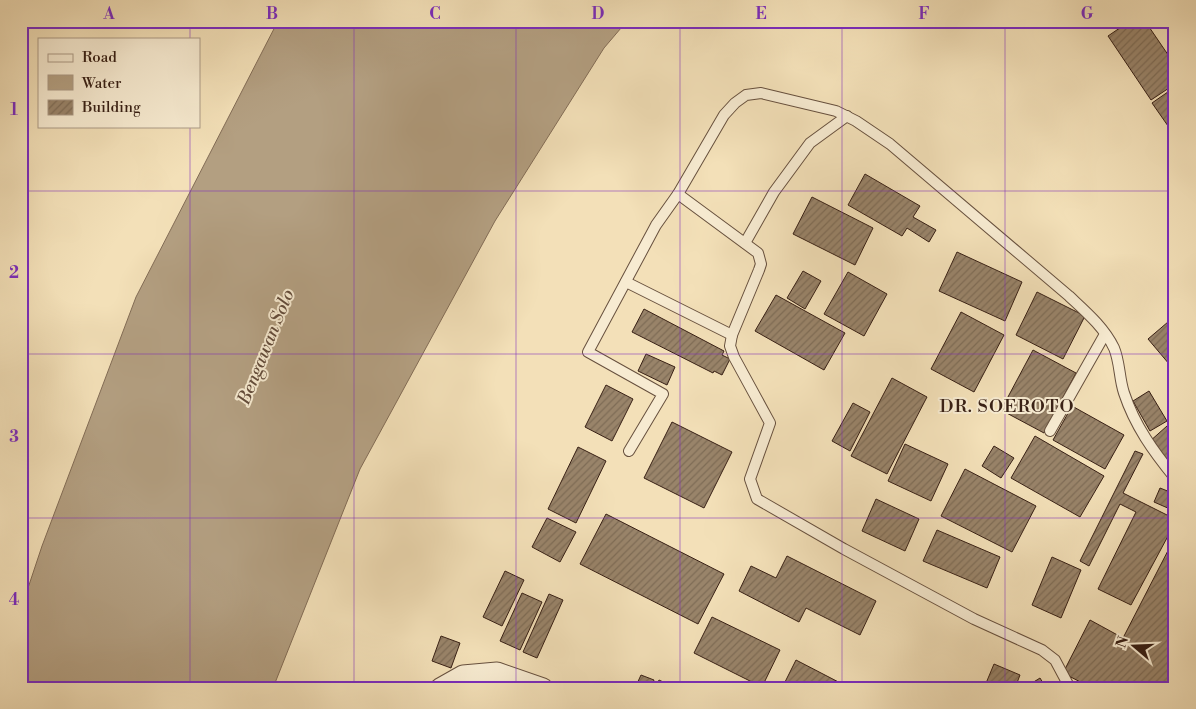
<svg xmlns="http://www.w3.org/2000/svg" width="1196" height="709" font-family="'Libre Bodoni',serif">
<defs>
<pattern id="building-hatch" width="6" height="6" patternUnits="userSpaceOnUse" patternTransform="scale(1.25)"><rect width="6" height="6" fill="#99846a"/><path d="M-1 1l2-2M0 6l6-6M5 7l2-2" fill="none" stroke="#7e6c56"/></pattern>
</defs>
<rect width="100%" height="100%" fill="#f3e0b8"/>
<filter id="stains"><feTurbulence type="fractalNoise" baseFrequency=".004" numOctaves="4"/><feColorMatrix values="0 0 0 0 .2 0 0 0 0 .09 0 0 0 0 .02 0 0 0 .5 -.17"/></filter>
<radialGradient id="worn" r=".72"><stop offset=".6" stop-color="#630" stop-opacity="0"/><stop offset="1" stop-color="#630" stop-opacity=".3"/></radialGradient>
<polygon fill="#b39f81" stroke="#826c56" points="278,21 627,21 604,48 495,221 360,469 273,688 21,688 21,609 42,546 136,297"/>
<g fill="url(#building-hatch)" stroke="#382015">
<polygon points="1130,21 1145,21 1175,65 1175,84 1151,100 1108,36"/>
<polygon points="1175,87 1175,136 1152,103"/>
<polygon points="865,174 920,206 913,217 936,230 929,242 907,228 902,236 848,205"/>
<polygon points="812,197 873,228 855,265 793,234"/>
<polygon points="957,252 1022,282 1005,321 939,291"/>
<polygon points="803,271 821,281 805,309 787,298"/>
<polygon points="848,272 887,294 864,336 824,314"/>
<polygon points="1037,292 1085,316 1063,359 1016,335"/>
<polygon points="776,295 845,333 824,370 755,331"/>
<polygon points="644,309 724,351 722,355 730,359 722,375 714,371 713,373 632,332"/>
<polygon points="961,312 1004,335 974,392 931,369"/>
<polygon points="1175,316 1175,371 1148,339"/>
<polygon points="1033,350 1076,373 1044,433 1001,410"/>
<polygon points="646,354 675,367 667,385 638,371"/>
<polygon points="892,378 927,397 887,474 851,456"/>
<polygon points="606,385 633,399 612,441 585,427"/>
<polygon points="1149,391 1167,421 1150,431 1133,401"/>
<polygon points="853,403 870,412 850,451 832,441"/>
<polygon points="1072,406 1124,435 1105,469 1053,440"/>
<polygon points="672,422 732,452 704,508 644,478"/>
<polygon points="1167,426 1175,435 1175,469 1149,442"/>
<polygon points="1035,436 1104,476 1080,517 1011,478"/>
<polygon points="905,444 948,464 931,501 888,481"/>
<polygon points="994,446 1014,458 1001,478 982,466"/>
<polygon points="578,447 606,461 576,523 548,509"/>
<polygon points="1135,451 1143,454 1123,493 1175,519 1175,523 1131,605 1098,589 1136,512 1120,504 1089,566 1080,561"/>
<polygon points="965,469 1036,506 1012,552 941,516"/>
<polygon points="1160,488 1175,494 1170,509 1154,502"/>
<polygon points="876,499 919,519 905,551 862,531"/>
<polygon points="606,514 724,574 698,624 580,564"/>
<polygon points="547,518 576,532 560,562 532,547"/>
<polygon points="937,530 1000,557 987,588 923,561"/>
<polygon points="1175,537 1175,675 1168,688 1092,688 1063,673 1090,620 1123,638"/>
<polygon points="787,556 876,601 860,635 806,608 799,622 739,591 751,566 776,578"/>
<polygon points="1052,557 1081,570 1061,618 1032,605"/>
<polygon points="505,571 524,580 502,626 483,617"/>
<polygon points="522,593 542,602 520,650 500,641"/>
<polygon points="549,594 563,600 537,658 523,652"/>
<polygon points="712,617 780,650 762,687 694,653"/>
<polygon points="441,636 460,643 451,668 432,661"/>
<polygon points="796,660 850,688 782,688"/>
<polygon points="994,664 1020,675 1015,688 984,688"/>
<polygon points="641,675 654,680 651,688 635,688"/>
<polygon points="1040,678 1046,688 1024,688"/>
<polygon points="659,680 676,688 655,688"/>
</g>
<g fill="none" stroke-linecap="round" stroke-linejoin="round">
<g stroke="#67503e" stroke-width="12">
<g id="service">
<polyline points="678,194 758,253 761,264 759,270 732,335 730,346 734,357 770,423 750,479 757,499 844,549 974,619 1042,650 1055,660 1070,688"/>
<polyline points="745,243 774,192 810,143 847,116"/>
<polyline points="626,282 732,335"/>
<polyline points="1050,431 1105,334"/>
<path d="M629,451L663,394L588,352L656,225L678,194L724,115L735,103L746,95L761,93L836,111L856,121L890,144L1069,296C1085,311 1104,327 1114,348C1120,362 1119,378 1124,393C1135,426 1153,451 1175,478"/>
</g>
</g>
<g stroke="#67503e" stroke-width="21">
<polyline id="minor" points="440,688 463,675 497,672 543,688"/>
</g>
<use href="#service" stroke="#f7ebd1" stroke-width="10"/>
<use href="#minor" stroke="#f7ebd1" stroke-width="19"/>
</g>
<path fill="none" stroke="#7b2cbf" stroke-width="1" stroke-opacity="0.55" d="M190,21V39M354,21V688M516,21V688M680,21V688M842,21V688M1005,21V688M190,126V688M21,191H1175M21,354H1175M21,518H1175"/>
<g text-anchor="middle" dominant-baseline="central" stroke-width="4" stroke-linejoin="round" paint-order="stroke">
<g font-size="18" font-style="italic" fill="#634c3b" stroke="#f7ebd1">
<text transform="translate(266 347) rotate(-68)">Bengawan Solo</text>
</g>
<g font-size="18" letter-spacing="1" fill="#382015" stroke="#f7ebd1">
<text x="1007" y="406">DR. SOEROTO</text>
</g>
</g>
<rect width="1196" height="709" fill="none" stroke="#f3e0b8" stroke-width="55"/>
<rect x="38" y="38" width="162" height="90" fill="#f7ebd1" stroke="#ab9a86"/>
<rect x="48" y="54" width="25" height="8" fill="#f7ebd1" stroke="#ab9a86"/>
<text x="82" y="62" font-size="15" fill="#382015">Road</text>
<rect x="48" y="75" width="25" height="15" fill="#b39f81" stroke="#ab9a86"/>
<text x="82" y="88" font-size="15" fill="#382015">Water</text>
<rect x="48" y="100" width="25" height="15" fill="url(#building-hatch)" stroke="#ab9a86"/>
<text x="82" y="112" font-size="15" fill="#382015">Building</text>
<g transform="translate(1134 646) rotate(289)" stroke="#f7ebd1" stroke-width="4" paint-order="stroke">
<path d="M0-4L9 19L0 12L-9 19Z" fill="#382015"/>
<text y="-8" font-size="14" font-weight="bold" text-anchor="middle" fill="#382015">N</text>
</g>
<rect x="28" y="28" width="1140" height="654" fill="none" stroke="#7b2cbf" stroke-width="2"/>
<g font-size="16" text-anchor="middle" font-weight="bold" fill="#7b2cbf">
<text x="109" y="19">A</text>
<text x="272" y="19">B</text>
<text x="435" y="19">C</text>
<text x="598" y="19">D</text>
<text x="761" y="19">E</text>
<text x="924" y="19">F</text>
<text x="1087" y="19">G</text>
<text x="14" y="115">1</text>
<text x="14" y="278">2</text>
<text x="14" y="442">3</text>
<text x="14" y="605">4</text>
</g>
<rect width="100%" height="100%" filter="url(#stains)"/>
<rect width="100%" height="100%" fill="url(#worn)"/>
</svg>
